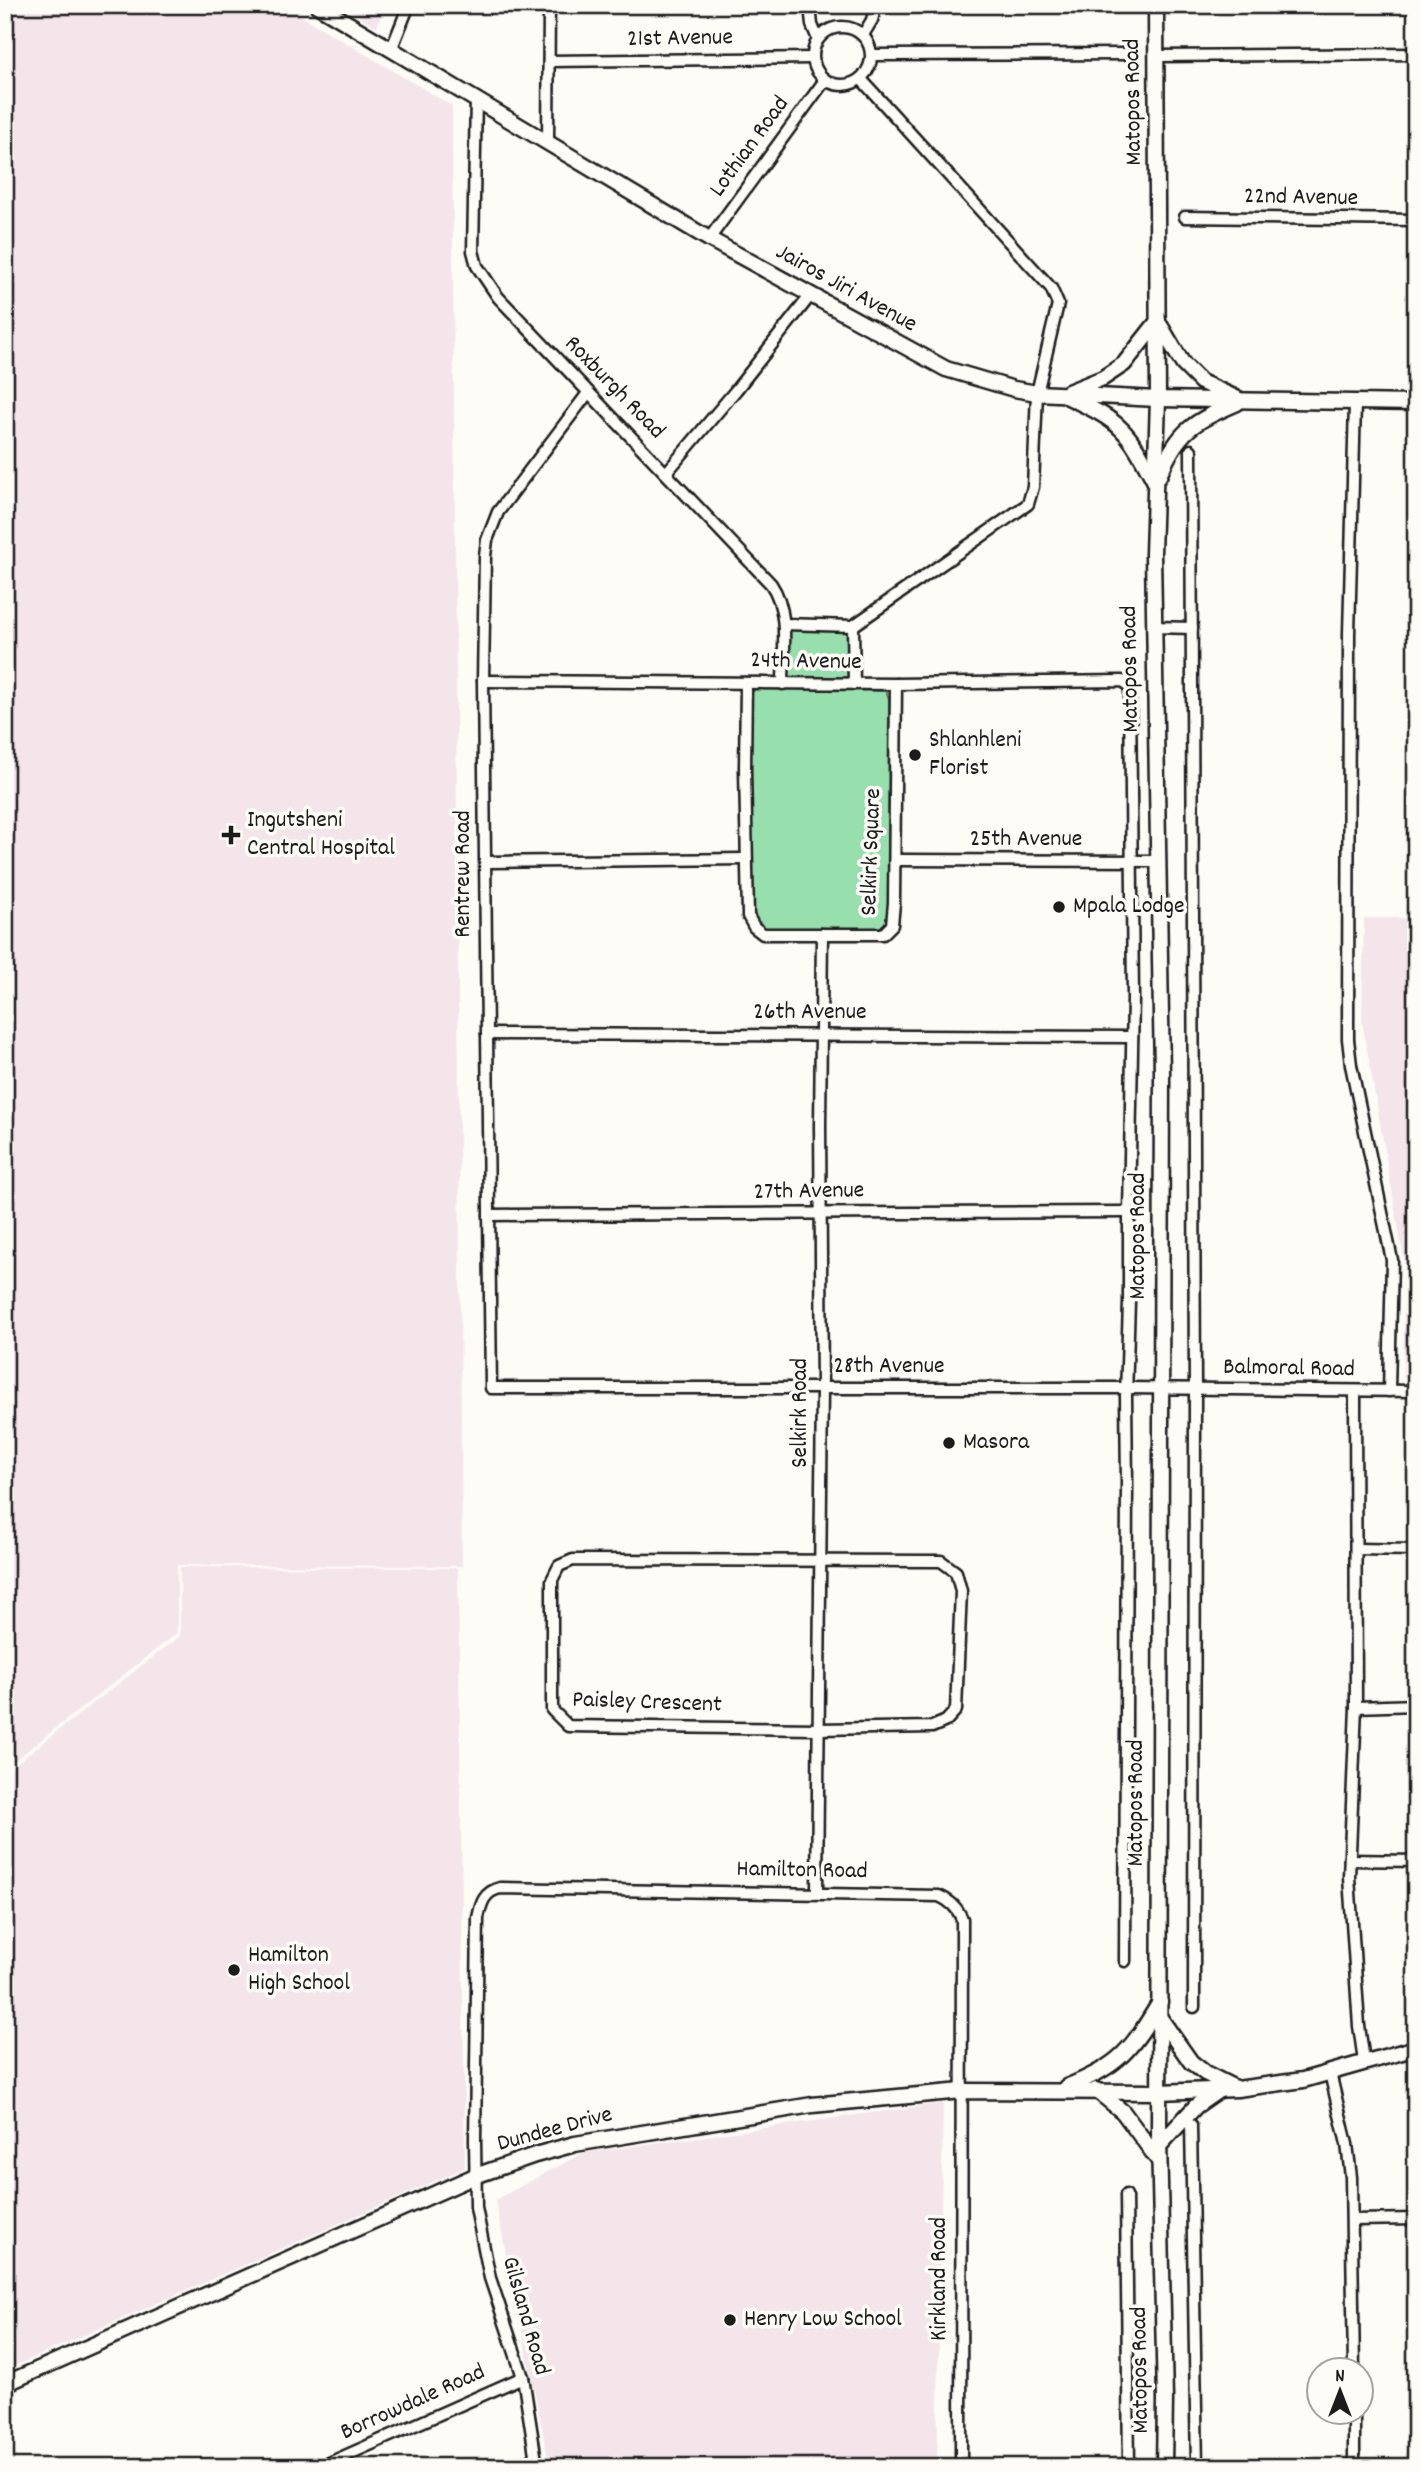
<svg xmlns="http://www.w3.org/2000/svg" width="1421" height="2472" font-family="Dekko,sans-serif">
<rect width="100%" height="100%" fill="#fdfcf7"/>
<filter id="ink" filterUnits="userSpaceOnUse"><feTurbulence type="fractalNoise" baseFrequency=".0143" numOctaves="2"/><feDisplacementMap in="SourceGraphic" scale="14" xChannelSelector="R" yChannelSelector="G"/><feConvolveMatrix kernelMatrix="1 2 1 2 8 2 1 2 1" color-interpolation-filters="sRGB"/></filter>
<g filter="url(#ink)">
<g fill="#f4e5eb">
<polygon points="5,5 283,5 452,106 462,1566 177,1565 177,1633 5,1768"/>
<polygon points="339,5 385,5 377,27"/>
<polygon points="1364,918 1416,918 1416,1378 1403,1378 1405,1265 1362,1021"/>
<polygon points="180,1567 458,1568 465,2168 5,2370 5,1772 180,1636"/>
<polygon points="943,2103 937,2467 550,2467 495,2200 583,2153"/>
</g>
<g fill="#98dfae" stroke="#5a7e65" stroke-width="2">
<polygon points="788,628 850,629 849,680 788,679"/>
<polygon points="756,688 886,691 889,699 888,914 885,924 879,928 764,928 759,925 752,915 750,701 752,693"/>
</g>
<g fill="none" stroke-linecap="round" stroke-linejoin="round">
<g stroke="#1c1c1c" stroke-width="15">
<g id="street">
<polyline points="810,5 812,25 818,39"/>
<circle cx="842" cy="56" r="29"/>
<polyline points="863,35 872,20 876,5"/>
<polyline points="391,50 409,5"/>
<polyline points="872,55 1127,54"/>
<polyline points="1156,56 1416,54"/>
<polyline points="549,61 813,58"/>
<path d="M476,98L473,251L477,266L498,297L771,584C790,612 783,651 783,684"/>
<polyline points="548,142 549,5"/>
<polyline points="1185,217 1416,220"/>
<polyline points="709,239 825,80"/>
<polyline points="588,393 498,512 487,540 485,556 483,681 491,1388 1126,1388 1416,1391"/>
<polyline points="1355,403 1349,634 1348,1039 1351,1065 1392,1260 1389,1391"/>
<polyline points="1191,450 1195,1389 1194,2007"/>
<polyline points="667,472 736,390 810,296"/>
<polyline points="784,624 853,626"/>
<polyline points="1153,627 1192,628"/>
<polyline points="483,681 896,684 1122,681 1127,683 1130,690 1133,998 1129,1212 1129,1302 1126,1396 1127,1484 1125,1961"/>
<polyline points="746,683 745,770 748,916 754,927 763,934 883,934 892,925 894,903 896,684"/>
<polyline points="854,684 853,626 1028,504 1033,487 1037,393 1058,304 1051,288 861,79"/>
<polyline points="896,860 1157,861"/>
<polyline points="486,862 746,859"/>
<polyline points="487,1034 1132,1037"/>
<polyline points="489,1215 1129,1212"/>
<polyline points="1355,1391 1356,1707 1349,1877 1359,2026 1364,2061"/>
<polyline points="1356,1549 1416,1550"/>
<polygon points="573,1560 941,1561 956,1572 961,1591 956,1710 946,1721 932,1727 819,1729 568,1726 552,1710 552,1580 559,1566"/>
<polyline points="1356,1707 1416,1705"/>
<polyline points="1350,1860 1416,1861"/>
<polyline points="817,1892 822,1388 820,1126 822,934"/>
<polyline points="1330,2073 1347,2144 1351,2177 1354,2370"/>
<polyline points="1191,2125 1197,2467"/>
<polyline points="1126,2195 1129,2467"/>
<polyline points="1353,2220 1416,2219"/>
<polyline points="1354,2412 1354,2467"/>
<polyline points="5,2454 5,2458"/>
<polyline points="320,2467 523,2377"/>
<path d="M537,2467L523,2377L490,2278L476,2208L475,2140L478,1918C481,1903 484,1892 500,1888L939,1896C950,1901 957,1907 962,1919L961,2467"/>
</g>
</g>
<g stroke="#1c1c1c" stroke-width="19">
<g id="secondary">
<polyline points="317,5 709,239 946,369 1014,389 1037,393 1158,399 1416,403"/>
<polyline points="1156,5 1158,399 1153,554 1162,1073 1159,2140 1165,2399 1164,2467"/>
<polyline points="1160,325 1183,364 1201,382 1236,398"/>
<polyline points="1068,392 1103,378 1124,364 1158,321"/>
<path d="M1068,397C1123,423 1127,429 1155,482"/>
<path d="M1159,476C1178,430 1193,422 1237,403"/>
<polyline points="1160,2018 1191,2062 1205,2073 1235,2088"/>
<path d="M1066,2087C1120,2066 1131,2050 1160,2002"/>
<polyline points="1096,2090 1123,2112 1159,2161"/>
<polyline points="1159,2146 1196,2106 1219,2090"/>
<polyline points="5,2384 475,2176 535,2155 575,2144 812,2105 962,2091 1159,2092 1237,2089 1303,2080 1416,2048"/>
</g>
</g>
<use href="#street" stroke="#fdfcf7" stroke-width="10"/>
<use href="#secondary" stroke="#fdfcf7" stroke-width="14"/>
</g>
</g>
<g fill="#1c1c1c" stroke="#fdfcf7" stroke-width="2.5">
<circle cx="915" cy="755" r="7"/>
<path d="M227.5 824.5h7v7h7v7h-7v7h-7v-7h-7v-7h7z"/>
<circle cx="1059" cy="907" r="7"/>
<circle cx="949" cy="1443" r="7"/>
<circle cx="234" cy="1970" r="7"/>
<circle cx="730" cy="2320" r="7"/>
</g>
<g text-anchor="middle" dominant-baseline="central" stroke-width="7" stroke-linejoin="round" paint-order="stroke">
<g font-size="24" fill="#1c1c1c" stroke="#fdfcf7">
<text transform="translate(680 39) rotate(-1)">21st Avenue</text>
<text transform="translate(1134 102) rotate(-91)">Matopos Road</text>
<text transform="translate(750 147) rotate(-54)">Lothian Road</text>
<text transform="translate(1301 198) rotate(1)">22nd Avenue</text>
<text transform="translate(846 289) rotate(29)">Jairos Jiri Avenue</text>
<text transform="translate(614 388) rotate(46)">Roxburgh Road</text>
<text transform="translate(806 662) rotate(1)">24th Avenue</text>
<text transform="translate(1131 669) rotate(-91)">Matopos Road</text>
<text x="1026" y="840">25th Avenue</text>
<text transform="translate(872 852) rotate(-88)">Selkirk Square</text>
<text transform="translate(464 874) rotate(-90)">Rentrew Road</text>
<text x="810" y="1013">26th Avenue</text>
<text transform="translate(809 1192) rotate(-1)">27th Avenue</text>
<text transform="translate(1139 1236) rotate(-90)">Matopos Road</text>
<text x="889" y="1367">28th Avenue</text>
<text transform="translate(1289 1369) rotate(1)">Balmoral Road</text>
<text transform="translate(801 1413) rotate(-90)">Selkirk Road</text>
<text transform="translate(647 1703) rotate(2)">Paisley Crescent</text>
<text transform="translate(1137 1803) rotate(-90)">Matopos Road</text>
<text transform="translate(802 1871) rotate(1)">Hamilton Road</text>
<text transform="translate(555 2130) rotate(-15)">Dundee Drive</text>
<text transform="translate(940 2279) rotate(-90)">Kirkland Road</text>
<text transform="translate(525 2316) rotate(74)">Gilsland Road</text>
<text transform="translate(1141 2370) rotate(-91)">Matopos Road</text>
<text transform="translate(413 2403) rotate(-24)">Borrowdale Road</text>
</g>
<g font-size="24" fill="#1c1c1c" stroke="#fdfcf7" text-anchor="start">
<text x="929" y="741">Shlanhleni<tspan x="929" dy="28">Florist</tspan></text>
<text x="247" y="821">Ingutsheni<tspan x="247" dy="28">Central Hospital</tspan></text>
<text x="1073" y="907">Mpala Lodge</text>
<text x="963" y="1443">Masora</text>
<text x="248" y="1956">Hamilton<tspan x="248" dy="28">High School</tspan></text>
<text x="744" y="2320">Henry Low School</text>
</g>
</g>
<rect width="1421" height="2472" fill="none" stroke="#fdfcf7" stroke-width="28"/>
<rect x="14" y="14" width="1393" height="2444" fill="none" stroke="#1c1c1c" stroke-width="2.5" filter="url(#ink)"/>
<g transform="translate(1340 2391)"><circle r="33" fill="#fdfcf7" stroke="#a3a29f" stroke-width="2"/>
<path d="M0-5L12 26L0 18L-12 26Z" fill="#1c1c1c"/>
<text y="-10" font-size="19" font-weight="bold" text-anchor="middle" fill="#1c1c1c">N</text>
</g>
</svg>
